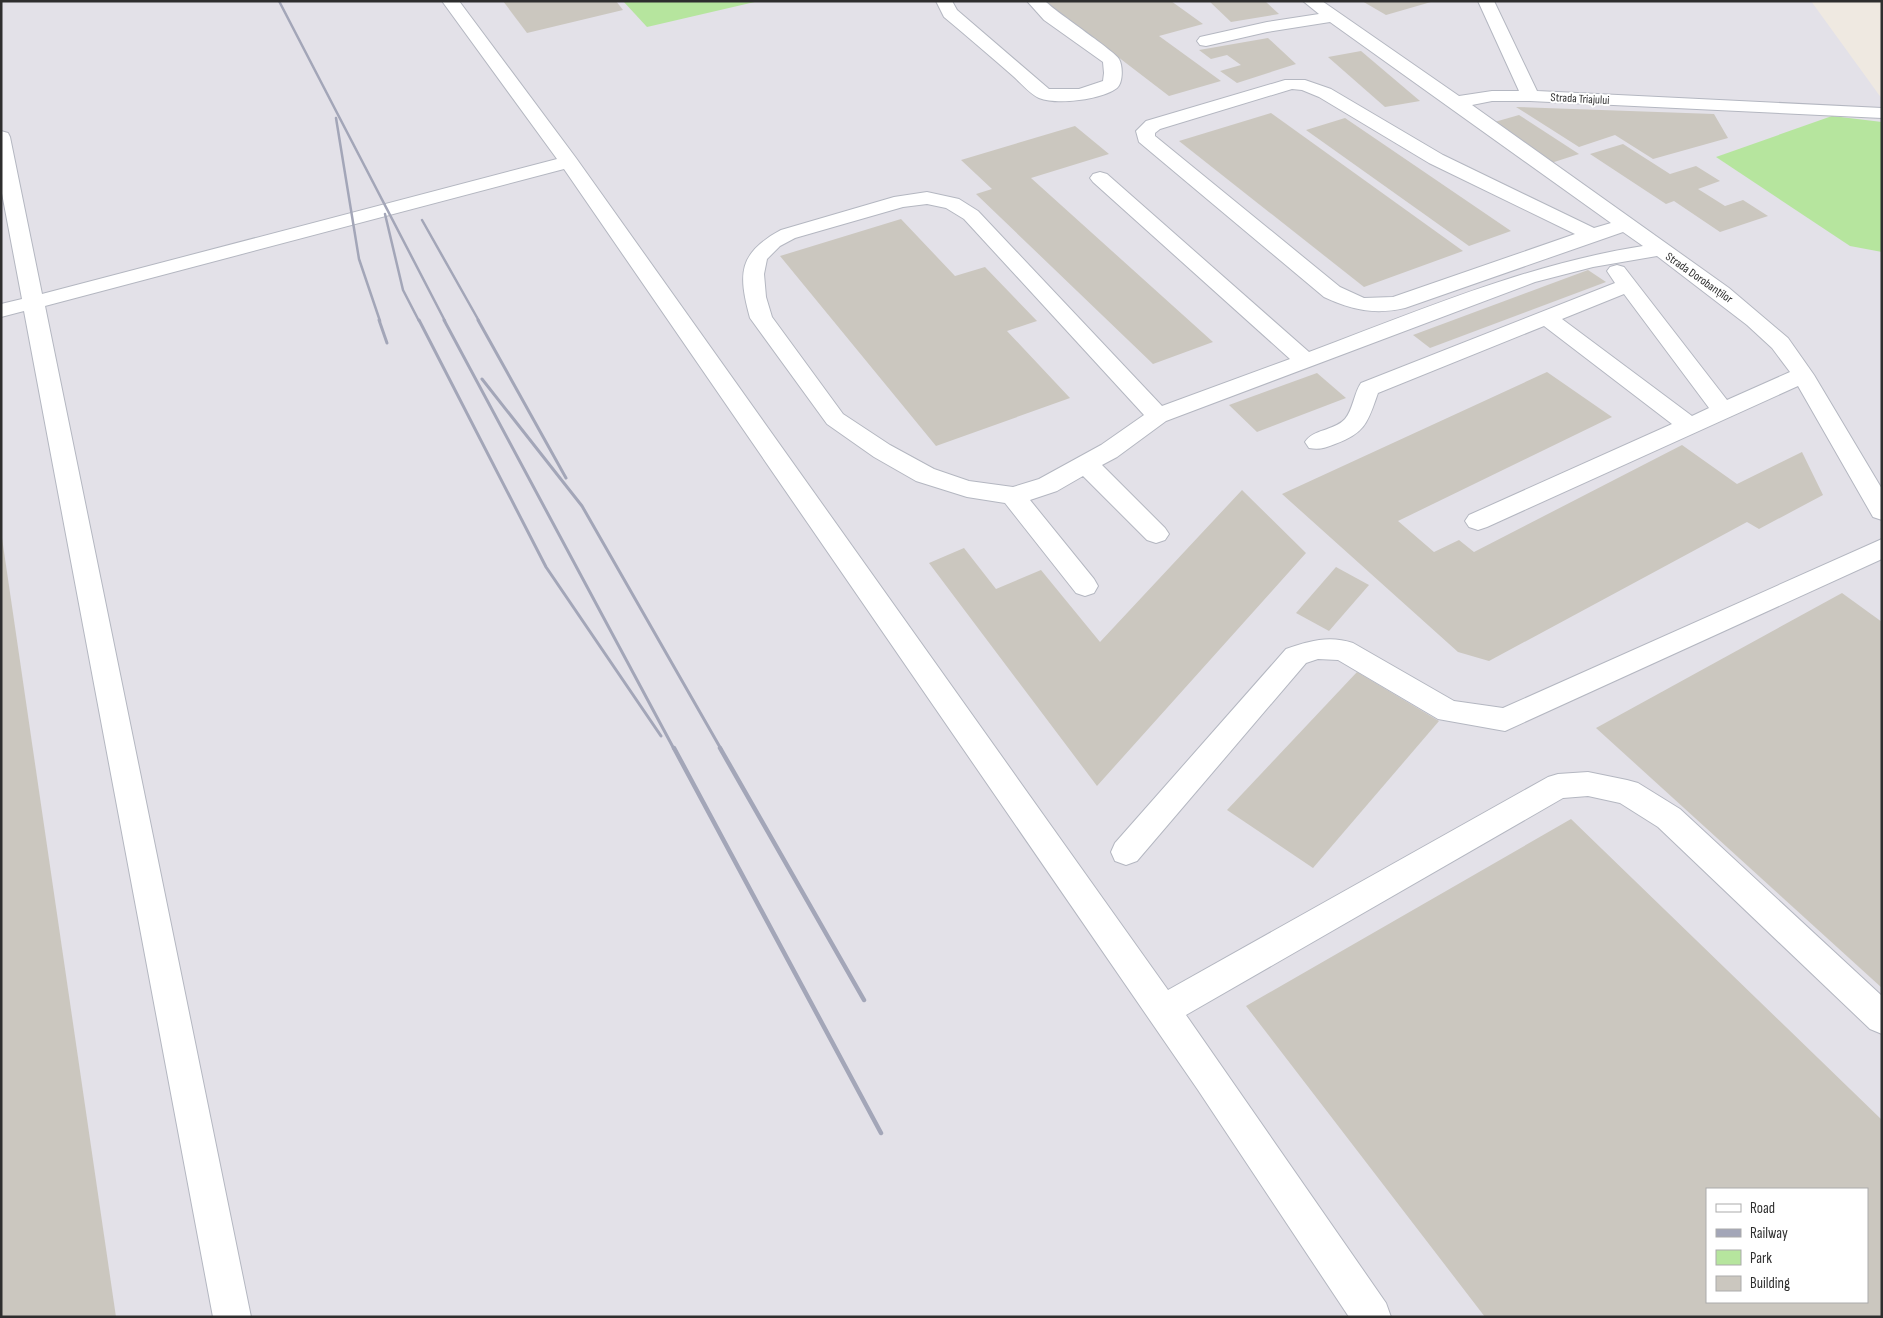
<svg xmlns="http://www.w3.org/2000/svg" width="1883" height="1318" font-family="'Sofia Sans Condensed',sans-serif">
<rect width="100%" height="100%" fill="#efe9e1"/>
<path fill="#e3e1e8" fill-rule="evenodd" d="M1,1H1811L1882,99V1317H1ZM1707,1189H1867V1302H1707Z"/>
<g fill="#b6e59e">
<polygon points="623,1 759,1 647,27"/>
<polygon points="1832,116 1882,122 1882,252 1850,246 1716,157"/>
</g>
<g fill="#cbc7bf" fill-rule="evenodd">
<polygon points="503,1 616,1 623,10 527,33"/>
<polygon points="1045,1 1171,1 1203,24 1159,36 1221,81 1169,96"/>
<polygon points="1209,1 1265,1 1279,14 1231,22"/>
<polygon points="1362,1 1430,1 1431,2 1386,15"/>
<polygon points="1268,38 1296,64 1237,83 1220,71 1241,65 1227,55 1211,59 1199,50"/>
<polygon points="1361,51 1420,101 1385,107 1328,57"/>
<polygon points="1516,107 1714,114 1728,138 1653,159 1615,135 1579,147"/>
<polygon points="1271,113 1463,251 1364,287 1179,141"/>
<polygon points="1519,115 1579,154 1551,163 1491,123"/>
<polygon points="1345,118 1511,231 1469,246 1306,130"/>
<polygon points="1075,126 1109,154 1031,178 1213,342 1153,364 976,194 992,189 961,160"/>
<polygon points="1623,144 1670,174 1696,166 1720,181 1698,189 1725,206 1743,200 1768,216 1720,232 1674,201 1666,204 1590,154"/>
<polygon points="901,219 955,276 985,267 1037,321 1007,331 1070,398 936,446 780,256"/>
<polygon points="1588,270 1606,282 1430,348 1413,335"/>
<polygon points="1547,372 1612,417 1398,521 1434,552 1459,540 1474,552 1682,445 1737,484 1802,452 1823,495 1759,529 1747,522 1489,661 1458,652 1282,494"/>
<polygon points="1317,373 1346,398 1257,432 1229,405"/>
<polygon points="1242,490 1306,553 1097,786 929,563 964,548 996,589 1041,570 1100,642"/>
<polygon points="1,538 2,538 116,1317 1,1317"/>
<polygon points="1336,567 1369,585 1329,631 1296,613"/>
<polygon points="1842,593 1882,622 1882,988 1596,728"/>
<polygon points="1357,672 1439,721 1313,868 1227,810"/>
<path d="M1571,819L1882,1120V1317H1485L1246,1006ZM1707,1189H1867V1302H1707Z"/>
</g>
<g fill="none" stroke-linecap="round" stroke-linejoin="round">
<g stroke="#b4b7c1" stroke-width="2">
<g id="minor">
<polygon points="442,1 459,1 576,158 1168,990 1548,777 1558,774 1588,772 1627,780 1638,783 1680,809 1882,996 1882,1034 1870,1029 1658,827 1620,803 1588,796 1563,798 1186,1015 1386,1303 1391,1317 1349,1317 1198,1090 564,169 45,306 251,1317 213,1317 24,311 1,317 1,304 22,299 1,188 1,131 8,133 10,137 42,294 557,159"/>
<path d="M936,1H952L957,10L1049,89H1079L1103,81L1104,73L1103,62L1044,20L1027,1H1045C1057,13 1116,52 1119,59C1123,66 1123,83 1117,88C1101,100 1057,105 1039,98C1030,94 1021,83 1013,76C990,56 967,36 944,17Z"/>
<path d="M1303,1H1322L1459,96L1492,91H1519L1478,1H1494L1537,91L1882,108V118L1530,101H1492L1472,105L1729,288L1788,338L1814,375L1882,489V520L1873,517L1798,386L1487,527L1478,530L1469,527L1465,521L1469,515L1672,424L1544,326L1378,393C1368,421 1366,433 1335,444C1325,448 1319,450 1309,448L1305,442C1313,429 1334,431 1345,419C1353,410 1354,393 1361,383L1615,283L1607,271L1610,267L1617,265L1624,267L1727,400L1790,372L1772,348L1747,325L1657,256L1593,267L1535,282L1166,421L1117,457L1102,465L1165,528L1169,534L1165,540L1156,543L1147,540L1083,476L1057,491L1030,500L1094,579L1098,586L1094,593L1085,596L1076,593L1005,503L967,497L916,481L874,457L827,424L750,318C738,274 738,253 781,230L894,197L927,192L959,199L978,211L1162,406L1290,359L1093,182L1090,178L1093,174L1100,172L1107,174L1309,352C1419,311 1527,264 1643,246L1623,232L1405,308C1375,315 1352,310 1324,297L1139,142L1136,131L1146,121L1285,80H1305L1331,89L1443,155L1594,228L1611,223L1330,22L1267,32L1206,46L1200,45L1197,41L1200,37L1267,22L1319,14ZM1292,89L1302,90L1319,97L1429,163L1575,234L1393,297L1364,298L1340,287L1155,136V133L1160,129ZM927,204L946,208L964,219L1144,415L1101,445L1039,479L1013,487L969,481L934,469L890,445L843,414L772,317L766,297L764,274L767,259L780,246L795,238L903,207ZM1624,294L1709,408L1692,416L1562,319Z"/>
<path d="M1882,539V559L1505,731L1438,719L1338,660L1318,659L1306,663L1137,861L1126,865L1115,861L1111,852L1115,843L1286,649C1309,641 1329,635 1353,643L1454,701L1503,708Z"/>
</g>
</g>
<use href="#minor" fill="#fff" fill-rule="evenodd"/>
<g stroke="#a3a6b8" stroke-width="2.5">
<polyline points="279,1 445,321"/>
<polyline points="336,118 359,259 380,321"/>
<polyline points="385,214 403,290 419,321"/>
<polyline points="422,220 479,321"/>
</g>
<g stroke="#a3a6b8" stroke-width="3">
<polyline points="379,320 387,343"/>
<polyline points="419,320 546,567 661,736"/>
<polyline points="444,320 674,749"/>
<polyline points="478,320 566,478"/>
<polyline points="482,379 582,506 721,749"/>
</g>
<g stroke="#a3a6b8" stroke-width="4.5">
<polyline points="674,748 881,1133"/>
<polyline points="720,748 864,1000"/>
</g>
</g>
<g text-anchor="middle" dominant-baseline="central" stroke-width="4" stroke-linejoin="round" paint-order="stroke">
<g font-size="12" fill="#2e2e2e" stroke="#fff">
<text transform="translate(1580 99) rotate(3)">Strada Triajului</text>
<text transform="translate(1699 278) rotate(35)">Strada Dorobanților</text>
</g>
</g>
<rect width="1883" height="1318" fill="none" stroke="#2e2e2e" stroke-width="5"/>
<rect x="1706" y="1188" width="162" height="115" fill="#ffffff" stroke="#ababab"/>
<rect x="1716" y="1204" width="25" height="8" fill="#ffffff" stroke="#ababab"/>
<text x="1750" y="1213" font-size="15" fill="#2e2e2e">Road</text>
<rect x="1716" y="1229" width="25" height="8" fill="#a3a6b8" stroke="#ababab"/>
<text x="1750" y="1238" font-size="15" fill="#2e2e2e">Railway</text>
<rect x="1716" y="1250" width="25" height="15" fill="#b6e59e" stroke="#ababab"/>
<text x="1750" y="1263" font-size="15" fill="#2e2e2e">Park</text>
<rect x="1716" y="1276" width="25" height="15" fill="#cbc7bf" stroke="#ababab"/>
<text x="1750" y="1288" font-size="15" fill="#2e2e2e">Building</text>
</svg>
